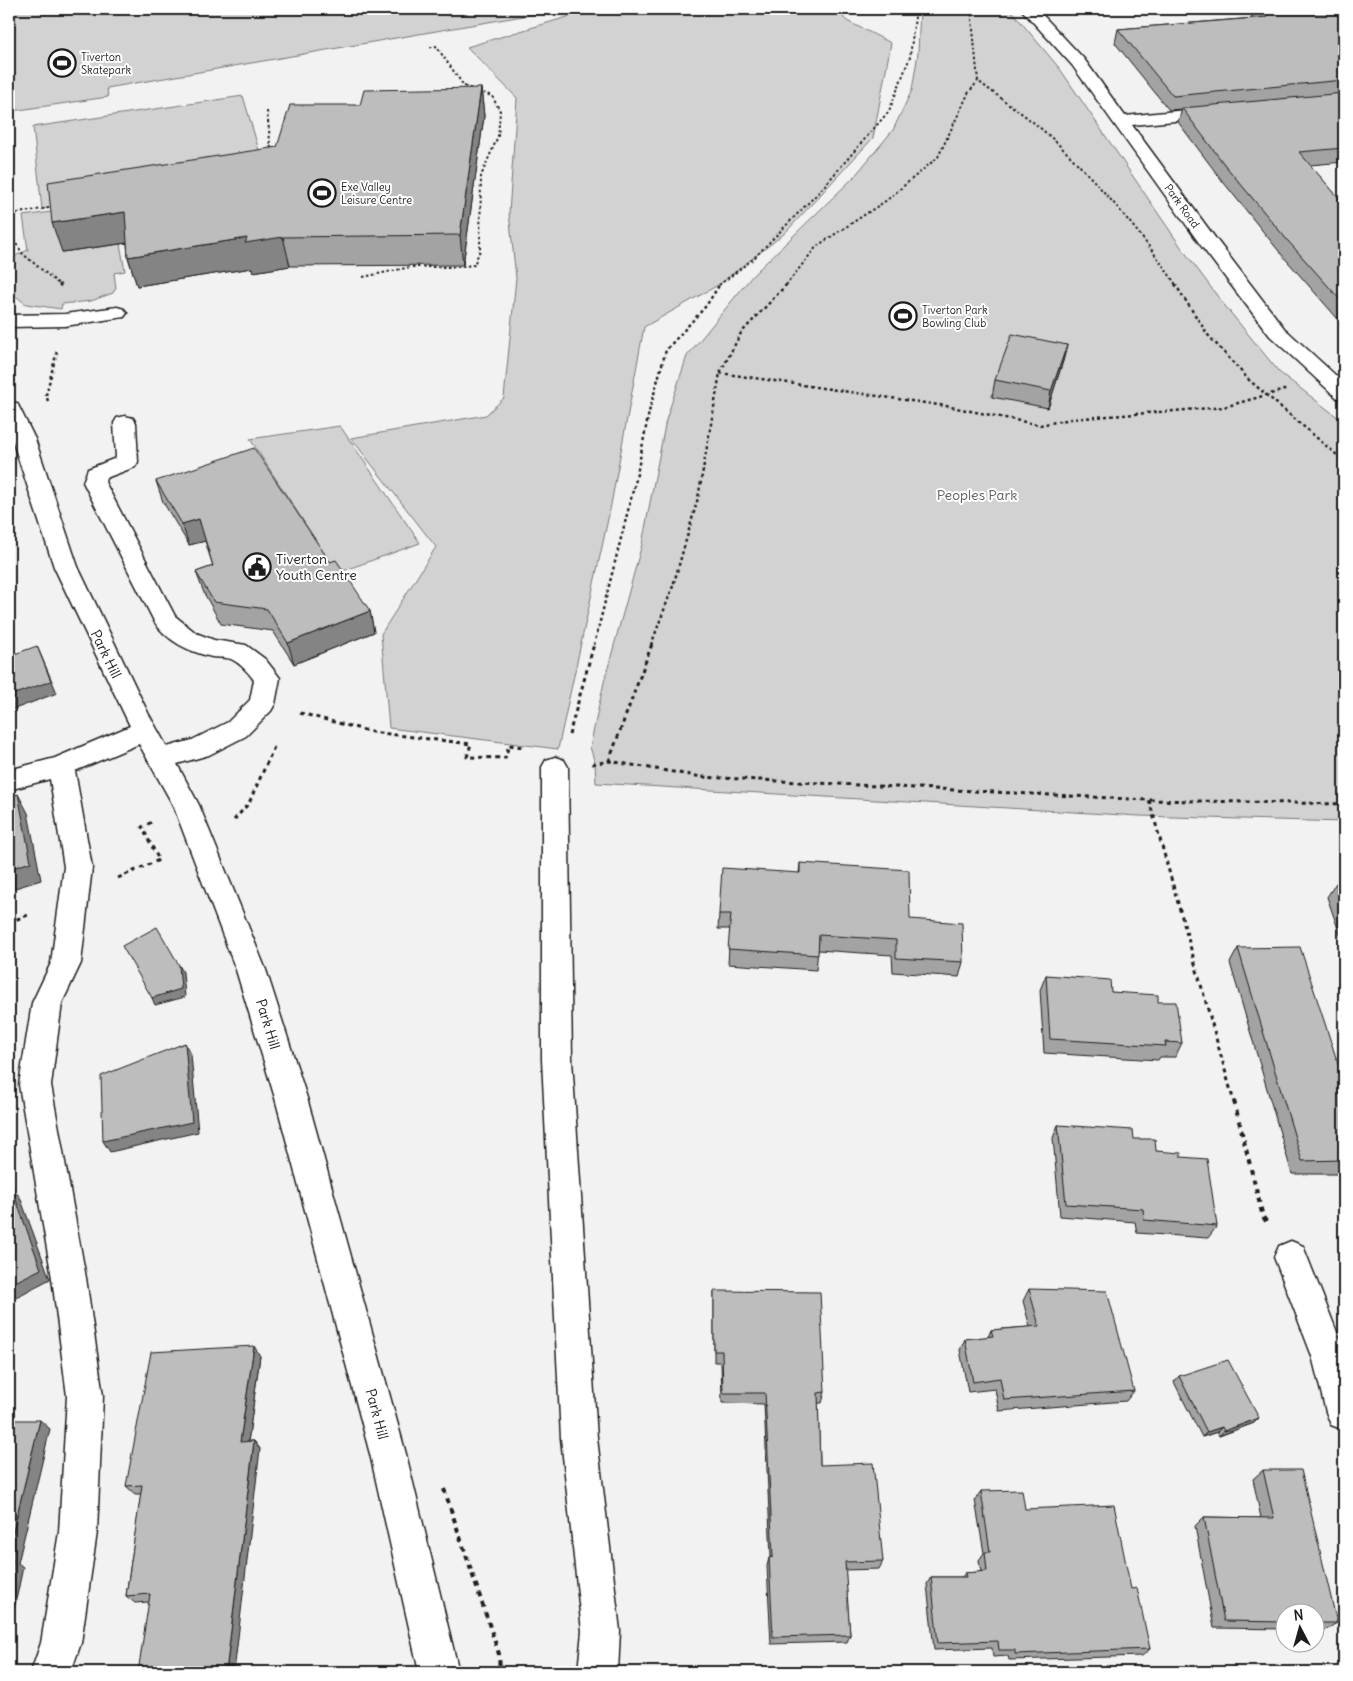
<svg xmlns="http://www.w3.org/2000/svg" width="1353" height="1681" font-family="Delius,sans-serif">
<rect width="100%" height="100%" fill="#f2f2f2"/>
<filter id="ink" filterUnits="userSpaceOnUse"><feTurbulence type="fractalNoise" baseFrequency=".02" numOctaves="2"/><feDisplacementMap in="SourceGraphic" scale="10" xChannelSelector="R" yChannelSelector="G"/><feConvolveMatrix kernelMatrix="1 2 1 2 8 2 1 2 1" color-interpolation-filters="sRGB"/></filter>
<g filter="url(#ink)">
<g fill="#d2d2d2" stroke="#777">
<polygon points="9,9 543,9 546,12 107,88 108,97 12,111 9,88"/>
<polygon points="594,9 835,9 847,21 891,43 873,138 785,233 720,284 644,327 610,510 558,749 389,728 381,634 436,547 351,438 486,415 504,398 516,278 509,213 517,98 467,47"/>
<polygon points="920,9 1010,9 1060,69 1181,247 1221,301 1279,372 1344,422 1344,822 1139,816 596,783 595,763 590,747 604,682 642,544 666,420 687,356 753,275 854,177 893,130 912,90 918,53"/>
<polygon points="243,96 266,174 42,209 33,127"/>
<polygon points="58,211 120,244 125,271 114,273 116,288 113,293 91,301 62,304 61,309 26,304 9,291 9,267 13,257 28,250 23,216"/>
<polygon points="340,426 420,543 337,573 250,439"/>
</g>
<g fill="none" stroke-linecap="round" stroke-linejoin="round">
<g stroke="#1c1c1c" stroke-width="3">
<g id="minor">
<polygon points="1021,9 1037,9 1084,59 1125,116 1217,107 1223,108 1225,112 1223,116 1217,117 1132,125 1216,239 1284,328 1344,383 1344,400 1337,398 1270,336 1202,247 1072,65"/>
<polygon points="117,307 124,309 127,313 124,317 65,326 9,327 9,315 65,314"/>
<path d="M9,402L17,403L35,439L78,567L148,713L167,747L192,740L228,722L250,700L254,680C248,672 240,663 231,659C225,657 218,658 212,657C190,652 166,641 154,621L83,482L88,469L116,458L114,423L117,418L125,416L133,418L136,423L138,462L135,467L106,478L105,482L175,616L196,633L214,640L246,645L265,659L280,678L275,704L271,711L246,736L209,755L177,764L199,805L266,970L307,1098L406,1454L459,1672H419L370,1454L275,1098L236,970L173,805L139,744L75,771L92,867L81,963L62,1003L51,1085L86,1278L103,1396L97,1532L81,1643L71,1672H31L41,1643L59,1532L67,1396L52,1278L19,1085L32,1003L51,963L64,867L50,779L9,790V770L55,758L130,726L54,567L9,430Z"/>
<polygon points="555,757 564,760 568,767 572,1060 597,1438 620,1631 618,1672 578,1672 582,1631 561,1438 542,1060 542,767 546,760"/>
<polygon points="1291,1241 1303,1246 1344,1350 1344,1430 1331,1425 1326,1412 1312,1356 1274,1257 1279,1246"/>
</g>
</g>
<g stroke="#1c1c1c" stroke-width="2" stroke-dasharray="2.5 2.5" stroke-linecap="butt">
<path d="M971,9L978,81C1005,102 1035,121 1059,145C1100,185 1145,237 1176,285"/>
<polyline points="267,111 271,150"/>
<polyline points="9,135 13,239 23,254 60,285"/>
<polyline points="12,214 55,207"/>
<polyline points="363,277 411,267 457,267 474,265 480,250 481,176 498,136 500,111 492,96 464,86 436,46 428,48"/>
<polyline points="719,285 753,259 819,192 889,111 910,57 916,9"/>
<polyline points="786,285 817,246 887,200 938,157 969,92 978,81"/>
</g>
<g stroke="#1c1c1c" stroke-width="2.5" stroke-dasharray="3 3" stroke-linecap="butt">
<polyline points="59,284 63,288"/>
<polyline points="1175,284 1208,335 1249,380 1344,461"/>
<polyline points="720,373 946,406 1040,425 1071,419 1224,407 1288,389"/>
<polyline points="48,401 46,395 57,351"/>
<polyline points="594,645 636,479 649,412 666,350 706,306 720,284"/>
<polyline points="651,645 673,586 698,498 720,373 741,333 787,284"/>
</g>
<g stroke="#1c1c1c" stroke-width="3" stroke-dasharray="4 4" stroke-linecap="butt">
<polyline points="300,713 372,732 471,744 467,757 505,758 509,745 522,747"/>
<polyline points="569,735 594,644"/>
<polyline points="609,761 652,644"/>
<polyline points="592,764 609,761 702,777 1149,800 1344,804"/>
<polyline points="1149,800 1234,1102"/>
<polyline points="234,820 249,803 274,747"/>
<polyline points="118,878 159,860 142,827 152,822"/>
<polyline points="9,922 31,914"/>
</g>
<g stroke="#1c1c1c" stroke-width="4" stroke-dasharray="5 5" stroke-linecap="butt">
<polyline points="1234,1101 1263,1217 1268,1224"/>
<polyline points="444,1489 499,1654 500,1672"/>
</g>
<use href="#minor" fill="#fff" fill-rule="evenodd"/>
</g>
<g fill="#a3a3a3" stroke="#1c1c1c">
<polygon points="1244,9 1344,9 1344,162 1310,165 1344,204 1344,326 1282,255 1220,178 1178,122 1182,109 1169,110 1115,43 1118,29 1253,18"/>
<polygon points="481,88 484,116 463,265 290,266 253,272 252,268 137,286 128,257 127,243 62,252 277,147 360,105"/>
<polygon points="1067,345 1063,361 1048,408 992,397 995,380"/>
<polygon points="156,481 330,562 370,611 374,632 294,664 273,631 221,624 204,593 196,572 213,566 205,541 189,545 163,502"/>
<polygon points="800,863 910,919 963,962 959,977 893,972 892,955 818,950 816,970 728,964 730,929 718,929 719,914 799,873"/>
<polygon points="1344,882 1344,946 1327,897 1336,883"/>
<polygon points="1238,948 1344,1082 1344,1174 1292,1174 1230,963"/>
<polygon points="1046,975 1111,992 1158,1002 1182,1043 1175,1057 1160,1057 1158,1060 1044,1053 1040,990"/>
<polygon points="1058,1125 1134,1139 1156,1151 1181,1157 1217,1226 1208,1238 1137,1233 1135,1222 1060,1216 1053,1138"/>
<polygon points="1029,1289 1134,1391 1126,1401 999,1411 995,1389 968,1392 960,1350 965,1339 988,1337 991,1330 1030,1327 1023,1301"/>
<polygon points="714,1291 825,1392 822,1403 818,1403 820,1465 883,1561 879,1569 845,1570 850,1635 847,1642 771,1644 767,1566 769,1558 771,1557 764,1404 722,1403 721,1362 714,1362"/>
<polygon points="260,1356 248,1441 254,1441 260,1449 149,1602 135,1603 126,1596 141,1494 135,1494 126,1486"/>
<polygon points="1179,1376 1259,1418 1254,1423 1219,1436 1217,1432 1202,1437 1174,1382"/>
<polygon points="1263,1470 1337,1623 1325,1630 1316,1630 1316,1614 1286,1614 1286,1629 1214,1628 1195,1526 1204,1517 1261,1518 1253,1479"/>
<polygon points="981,1491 1025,1509 1131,1589 1150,1649 1142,1656 1009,1660 1008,1656 993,1657 992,1648 934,1650 927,1584 931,1577 962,1577 965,1573 981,1572 979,1560 984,1553 975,1500"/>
</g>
<g fill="#848484" stroke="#1c1c1c">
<polygon points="481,88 484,116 463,265 460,235"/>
<polygon points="125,212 134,242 62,252 52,223"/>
<polygon points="283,237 290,266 253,272 252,268 137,286 128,257 247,238"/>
<polygon points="1067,345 1063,361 1048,408 1051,391"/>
<polygon points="199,519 206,541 189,545 182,524"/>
<polygon points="370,611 374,632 294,664 288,643"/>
<polygon points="37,646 57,693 9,711 9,696"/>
<polygon points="18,794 28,813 41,880 9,890 9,869"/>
<polygon points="179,965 183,972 185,997 155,1005 152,998"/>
<polygon points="185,1043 191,1054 198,1132 110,1152 103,1141"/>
<polygon points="9,1168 14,1190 20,1197 50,1279 9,1301"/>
<polygon points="254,1346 260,1356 247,1450 240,1442"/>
<polygon points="1259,1418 1254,1423 1219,1436 1224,1431"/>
<polygon points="40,1420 50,1429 18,1563 23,1567 15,1605 9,1627 9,1548"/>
<polygon points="1222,1427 1217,1432 1202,1437 1207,1432"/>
<polygon points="254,1441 260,1449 234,1672 226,1672"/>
</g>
<g fill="#bdbdbd" stroke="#1c1c1c">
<polygon points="1261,9 1344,9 1344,80 1173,96 1118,29 1268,17"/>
<polygon points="481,88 460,235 283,237 245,243 247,238 128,257 125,212 52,223 48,182 277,147 290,105 360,105 364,90"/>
<polygon points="1344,93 1344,148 1299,152 1344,204 1344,304 1288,241 1224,164 1182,108"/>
<polygon points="1012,334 1067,345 1051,391 995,380"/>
<polygon points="254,448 330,562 336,560 370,611 288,643 267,609 214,602 196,572 213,566 199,519 182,524 156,481"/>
<polygon points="37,646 51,681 9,696 9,656"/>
<polygon points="18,794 31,862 9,869 9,797"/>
<polygon points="800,863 909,870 910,919 962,923 963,962 896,958 896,940 819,935 818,955 728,949 731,914 719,914 722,868 800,873"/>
<polygon points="1344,882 1344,907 1336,883"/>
<polygon points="157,927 179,965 181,989 152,998 122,946"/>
<polygon points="1300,947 1344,1082 1344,1160 1302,1161 1238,948"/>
<polygon points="1046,975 1110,980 1111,992 1158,995 1158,1002 1176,1002 1182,1043 1165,1042 1166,1046 1050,1039"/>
<polygon points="185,1043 192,1122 103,1141 101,1076"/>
<polygon points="1058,1125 1133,1130 1134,1139 1155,1139 1156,1151 1181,1153 1181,1157 1207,1159 1217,1226 1144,1220 1143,1209 1066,1204"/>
<polygon points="11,1186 41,1269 9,1285 9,1187"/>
<polygon points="1029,1289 1107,1291 1134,1391 1004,1400 1000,1378 973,1382 965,1339 993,1336 991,1330 1039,1326"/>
<polygon points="714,1291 820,1292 825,1392 818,1393 820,1465 873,1463 883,1561 845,1562 850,1635 773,1637 769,1558 773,1557 765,1393 723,1393 722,1351 714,1351"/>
<polygon points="254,1346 240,1442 254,1441 226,1672 138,1672 150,1594 126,1596 142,1485 126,1486 151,1352"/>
<polygon points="1228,1360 1259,1418 1224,1431 1222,1427 1207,1432 1179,1376"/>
<polygon points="9,1420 40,1420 9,1548"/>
<polygon points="1263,1470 1301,1470 1337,1623 1316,1623 1316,1614 1286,1614 1286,1622 1224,1621 1204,1517 1274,1518"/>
<polygon points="1022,1490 1025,1509 1114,1505 1131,1589 1137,1588 1150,1649 1015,1654 1015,1650 999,1650 998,1641 938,1643 931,1577 966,1577 965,1573 987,1571 985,1552 990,1552 981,1491"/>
<polygon points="9,1560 13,1560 9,1577"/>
</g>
</g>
<defs>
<g id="stadium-ring" transform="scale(1.4375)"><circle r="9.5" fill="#fff" stroke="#1c1c1c" stroke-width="1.5"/><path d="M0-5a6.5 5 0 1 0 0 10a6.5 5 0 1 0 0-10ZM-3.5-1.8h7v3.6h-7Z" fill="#1c1c1c"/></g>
<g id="civic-ring" transform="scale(1.4375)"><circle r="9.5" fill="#fff" stroke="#1c1c1c" stroke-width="1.5"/><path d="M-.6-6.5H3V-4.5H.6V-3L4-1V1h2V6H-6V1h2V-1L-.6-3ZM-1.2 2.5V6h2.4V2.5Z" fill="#1c1c1c"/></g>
</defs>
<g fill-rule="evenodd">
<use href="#stadium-ring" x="62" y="63"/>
<use href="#stadium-ring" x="322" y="193"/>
<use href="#stadium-ring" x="903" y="316"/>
<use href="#civic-ring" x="257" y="567"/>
</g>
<g text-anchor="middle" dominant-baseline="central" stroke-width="4" stroke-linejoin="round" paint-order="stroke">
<g font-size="11" fill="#1c1c1c" stroke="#fff" text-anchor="start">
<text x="81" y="57">Tiverton<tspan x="81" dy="13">Skatepark</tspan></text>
<text x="341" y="187">Exe Valley<tspan x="341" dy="13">Leisure Centre</tspan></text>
<text x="922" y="310">Tiverton Park<tspan x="922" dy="13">Bowling Club</tspan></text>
</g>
<g font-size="11" fill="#1c1c1c" stroke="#fff">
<text transform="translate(1182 206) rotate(54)">Park Road</text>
</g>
<g font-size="14" fill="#5c5c5c" stroke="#fff">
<text x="977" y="495">Peoples Park</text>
</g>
<g font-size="14" fill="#1c1c1c" stroke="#fff" text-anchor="start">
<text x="276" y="559">Tiverton<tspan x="276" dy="16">Youth Centre</tspan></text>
</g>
<g font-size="14" fill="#1c1c1c" stroke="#fff">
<text transform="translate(106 654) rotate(64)">Park Hill</text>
<text transform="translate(268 1024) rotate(73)">Park Hill</text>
<text transform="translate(377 1414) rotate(75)">Park Hill</text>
</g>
</g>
<rect width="1353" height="1681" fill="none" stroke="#fff" stroke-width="30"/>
<rect x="15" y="15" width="1323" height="1651" fill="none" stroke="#1c1c1c" stroke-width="2" filter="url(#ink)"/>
<g transform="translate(1300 1628) rotate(354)"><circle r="24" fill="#ffffff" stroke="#a4a4a4"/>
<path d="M0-4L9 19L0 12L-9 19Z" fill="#1c1c1c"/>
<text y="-8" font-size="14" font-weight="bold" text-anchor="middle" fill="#1c1c1c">N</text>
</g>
</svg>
